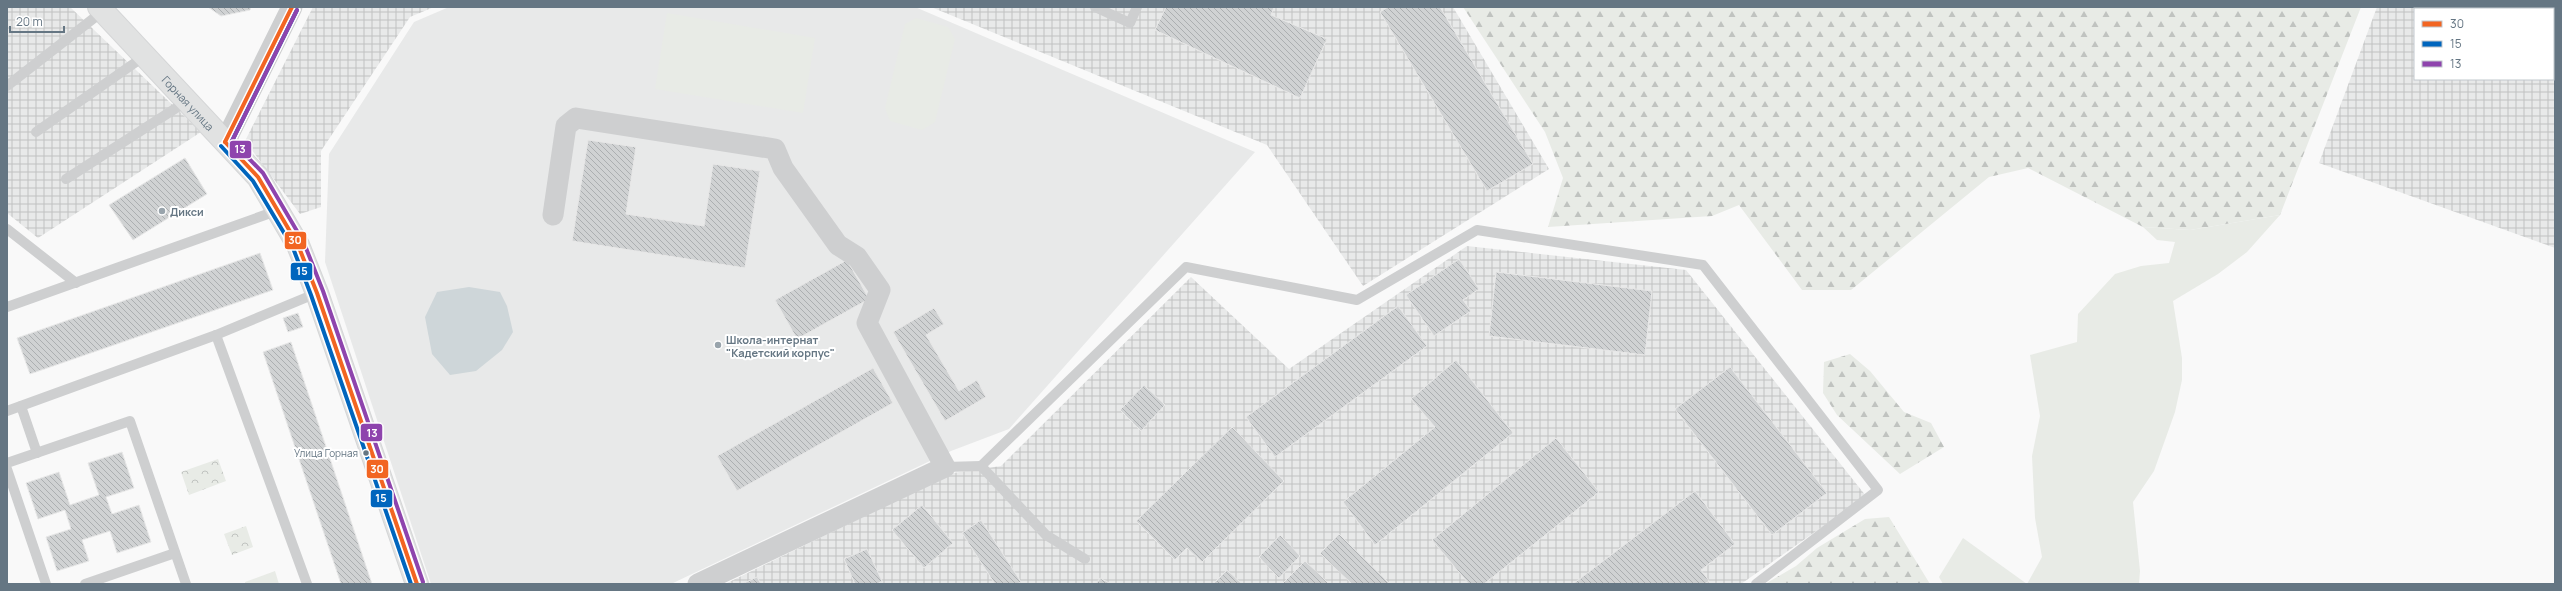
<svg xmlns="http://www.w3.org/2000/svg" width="2562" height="591" font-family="Manrope,sans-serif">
<defs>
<pattern id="industrial-grid" width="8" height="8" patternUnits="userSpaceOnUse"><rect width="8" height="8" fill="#e8e9e9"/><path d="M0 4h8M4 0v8" fill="none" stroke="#c0c1c2"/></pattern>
<pattern id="forest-firs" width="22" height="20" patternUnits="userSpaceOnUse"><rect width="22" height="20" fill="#e8ebe6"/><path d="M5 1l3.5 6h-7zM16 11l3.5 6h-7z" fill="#c0c3c0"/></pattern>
<pattern id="park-crowns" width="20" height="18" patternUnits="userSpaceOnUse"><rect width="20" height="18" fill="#e8ebe6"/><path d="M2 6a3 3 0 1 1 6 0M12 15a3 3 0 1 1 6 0" fill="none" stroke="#c0c3c0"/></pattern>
<pattern id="building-back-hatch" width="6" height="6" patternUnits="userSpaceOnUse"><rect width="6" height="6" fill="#d0d2d3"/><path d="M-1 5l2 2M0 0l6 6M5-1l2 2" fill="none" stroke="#acafb1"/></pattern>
</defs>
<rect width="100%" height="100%" fill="#f9f9f9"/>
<polygon fill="#e8e9e9" points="449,7 915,7 1255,152 1009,429 951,451 671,584 431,584 325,262 329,154 414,22"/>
<g fill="url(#industrial-grid)" fill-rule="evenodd">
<polygon points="7,7 70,7 201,132 38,238 7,213"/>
<polygon points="313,7 434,7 410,17 321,151 321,207 300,214 245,141"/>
<polygon points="931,7 1453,7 1549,169 1363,286 1267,145"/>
<path d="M2377,7H2555V248L2319,163ZM2415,9H2553V79H2415Z"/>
<polygon points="1467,246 1686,270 1866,496 1741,584 725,584 953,473 1001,466 1191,277 1289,369"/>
</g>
<g fill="#e8ebe6">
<polygon points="667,13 815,38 803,113 655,89"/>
<polygon points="916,18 948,27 955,39 935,122 922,130 890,121 885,108 905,24"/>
<polygon points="2280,215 2247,252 2218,274 2173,301 2182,358 2182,380 2175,412 2154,471 2133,502 2140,571 2139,584 2027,584 2042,557 2035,518 2032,456 2040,416 2030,355 2077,342 2078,314 2115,274 2141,266 2169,263 2175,242 2157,240 2143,227 2190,230"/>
<polygon points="1963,538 2027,584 1943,584 1939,577"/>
<polygon points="275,571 279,584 245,584 245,582"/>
</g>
<g fill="url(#forest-firs)">
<polygon points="1463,7 2361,7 2280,215 2190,230 2143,227 2028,168 1989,177 1851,290 1802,290 1739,205 1712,216 1548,227 1563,178 1545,132"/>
<polygon points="1850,354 1870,371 1904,412 1931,423 1944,447 1900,474 1837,415 1823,393 1824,362"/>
<polygon points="1889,517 1930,584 1765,584 1796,566 1817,548 1865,519"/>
</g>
<g fill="url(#park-crowns)">
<polygon points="218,459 226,481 189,495 181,472"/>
<polygon points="246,526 253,547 232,555 224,534"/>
</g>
<polygon fill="#ced6d9" points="469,287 500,292 507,306 513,332 502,350 476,371 450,375 432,354 425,317 437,292"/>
<g fill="url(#building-back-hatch)" stroke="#e8e8e8">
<polygon points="208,7 251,7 250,10 221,16"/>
<polygon points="1166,7 1274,7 1271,15 1327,39 1300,98 1155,30"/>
<polygon points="1388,7 1440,7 1533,164 1487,191 1380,12"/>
<polygon points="588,140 636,147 626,214 704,226 713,164 760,171 745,268 572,241"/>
<polygon points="185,158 207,194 133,240 109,205"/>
<polygon points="260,253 273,290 30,374 17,338"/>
<polygon points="1459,259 1479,289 1463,300 1471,311 1434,336 1406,295"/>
<polygon points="847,260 869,299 797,339 775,300"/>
<polygon points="1496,272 1652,291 1645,355 1489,336"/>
<polygon points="1398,306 1427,346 1275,457 1246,417"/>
<polygon points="934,308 944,324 926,335 959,391 977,380 986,397 945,421 893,332"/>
<polygon points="298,313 303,327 288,332 283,318"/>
<polygon points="291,342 372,584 341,584 263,352"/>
<polygon points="1456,360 1513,433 1375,545 1343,502 1435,427 1411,399"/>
<polygon points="1730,367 1827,493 1772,535 1675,409"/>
<polygon points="873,368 893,403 737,491 717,456"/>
<polygon points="1144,385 1165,405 1141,431 1120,410"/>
<polygon points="1232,427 1284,481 1202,562 1187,548 1175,560 1136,521"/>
<polygon points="1556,438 1599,492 1484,584 1469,584 1432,540"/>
<polygon points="122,452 134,488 106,497 112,514 139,505 151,542 117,553 110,531 82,540 89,561 57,571 46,537 71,529 65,510 38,519 26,483 59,472 70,505 99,495 88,463"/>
<polygon points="1695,491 1735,544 1701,570 1709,581 1705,584 1573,584"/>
<polygon points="922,505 953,543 924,568 892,530"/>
<polygon points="981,520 1021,582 1017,584 995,584 962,533"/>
<polygon points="1339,534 1390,584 1352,584 1320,553"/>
<polygon points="1280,535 1300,556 1279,578 1259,557"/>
<polygon points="867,549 882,581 877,584 855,584 844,559"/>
<polygon points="1305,561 1329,584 1282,584"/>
<polygon points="1227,570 1242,584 1213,584"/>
<polygon points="757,577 761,584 742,584"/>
<polygon points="1100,578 1111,584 1096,584"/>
</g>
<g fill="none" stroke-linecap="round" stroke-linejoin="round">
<g stroke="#d5d6d7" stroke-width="24">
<g id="secondary">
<path id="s1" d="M99,7L258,177L298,245L317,293L417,584"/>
</g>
</g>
<g stroke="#cecfd0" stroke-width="10">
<polyline points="1095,7 1130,23 1137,7"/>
<polyline points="7,86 103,11"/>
<polyline points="36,132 146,55"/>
<polyline points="66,179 187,101"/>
<polyline points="7,229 76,283"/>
<polyline points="7,307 279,210"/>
<polyline points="216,335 307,584"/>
<polyline points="21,406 37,453"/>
<polyline points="7,411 216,335 317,293"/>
<polyline points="7,463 130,421 186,584"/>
<polyline points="981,466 1186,267 1357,300 1477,230 1703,265 1878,490 1756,584"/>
<polyline points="945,467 981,466 1046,535 1085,559"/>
<polyline points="7,469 46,584"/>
<polyline points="85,584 175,553"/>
</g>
<g stroke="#cecfd0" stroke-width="21">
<polyline points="225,142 292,7"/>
<polyline points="553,215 566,126 576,118 775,149 783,168 838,245 857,257 880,290 867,323 945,467 698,584"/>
</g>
<use href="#secondary" stroke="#e1e2e2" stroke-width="22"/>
<g stroke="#fff" stroke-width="7">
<g id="bus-1">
<polyline points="225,142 258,177 298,245 317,293 417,584"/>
<polyline points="225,142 292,7"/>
</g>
</g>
<g stroke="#fff" stroke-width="7">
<g id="bus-2">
<polyline points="230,145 297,10"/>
<polyline points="221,146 253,181 293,248 311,295 411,584"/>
</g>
</g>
<g stroke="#fff" stroke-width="7">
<polyline id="bus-3" points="297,10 232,141 263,173 304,243 323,291 423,582"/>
</g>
<use href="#bus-1" stroke="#f26522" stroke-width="4"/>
<use href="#bus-2" stroke="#0065bd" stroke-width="4"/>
<use href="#bus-3" stroke="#8e44ad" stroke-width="4"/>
</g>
<g fill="#99a4ac" stroke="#fff" stroke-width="1.5">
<circle cx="162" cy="211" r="4"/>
<circle cx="718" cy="345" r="4"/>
</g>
<circle fill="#657683" stroke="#fff" stroke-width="1.5" cx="366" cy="453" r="3.5"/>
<g text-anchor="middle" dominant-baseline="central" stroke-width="4" stroke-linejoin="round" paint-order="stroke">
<g font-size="10" fill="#657683" stroke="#fff" text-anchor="end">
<text x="358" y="453">Улица Горная</text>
</g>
<g font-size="11" fill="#657683" stroke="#fff">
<text stroke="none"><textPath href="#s1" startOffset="131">Горная улица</textPath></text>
</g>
<g font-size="11" font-weight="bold" fill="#657683" stroke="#fff" text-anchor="start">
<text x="170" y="211">Дикси</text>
<text x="726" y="339">Школа-интернат<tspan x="726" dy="13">"Кадетский корпус"</tspan></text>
</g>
</g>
<g stroke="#fff" stroke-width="1.5">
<rect x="229" y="140" width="23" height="19" rx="4" fill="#8e44ad"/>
<rect x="284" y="231" width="23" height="19" rx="4" fill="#f26522"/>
<rect x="290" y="262" width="23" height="19" rx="4" fill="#0065bd"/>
<rect x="360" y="423" width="23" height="19" rx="4" fill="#8e44ad"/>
<rect x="366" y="459" width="23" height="20" rx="4" fill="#f26522"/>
<rect x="370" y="489" width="23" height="19" rx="4" fill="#0065bd"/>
</g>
<g font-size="11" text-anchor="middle" font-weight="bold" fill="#fff">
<text x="240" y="153">13</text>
<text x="295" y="244">30</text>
<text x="302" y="275">15</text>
<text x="372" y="437">13</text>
<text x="377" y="473">30</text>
<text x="381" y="502">15</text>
</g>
<rect width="2562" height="591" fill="none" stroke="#657683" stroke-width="16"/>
<rect x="2414" y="8" width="140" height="72" fill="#ffffff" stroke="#c1c8cd"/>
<rect x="2422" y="21" width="20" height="6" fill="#f26522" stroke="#c1c8cd"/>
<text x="2450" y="28" font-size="12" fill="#657683">30</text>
<rect x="2422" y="41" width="20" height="6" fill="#0065bd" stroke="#c1c8cd"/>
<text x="2450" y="48" font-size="12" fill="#657683">15</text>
<rect x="2422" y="61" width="20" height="6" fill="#8e44ad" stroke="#c1c8cd"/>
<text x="2450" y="68" font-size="12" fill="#657683">13</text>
<path d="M10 26v6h54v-6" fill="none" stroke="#657683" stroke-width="2"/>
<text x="16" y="26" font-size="12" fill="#657683" stroke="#ffffff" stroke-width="3" paint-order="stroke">20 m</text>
</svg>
